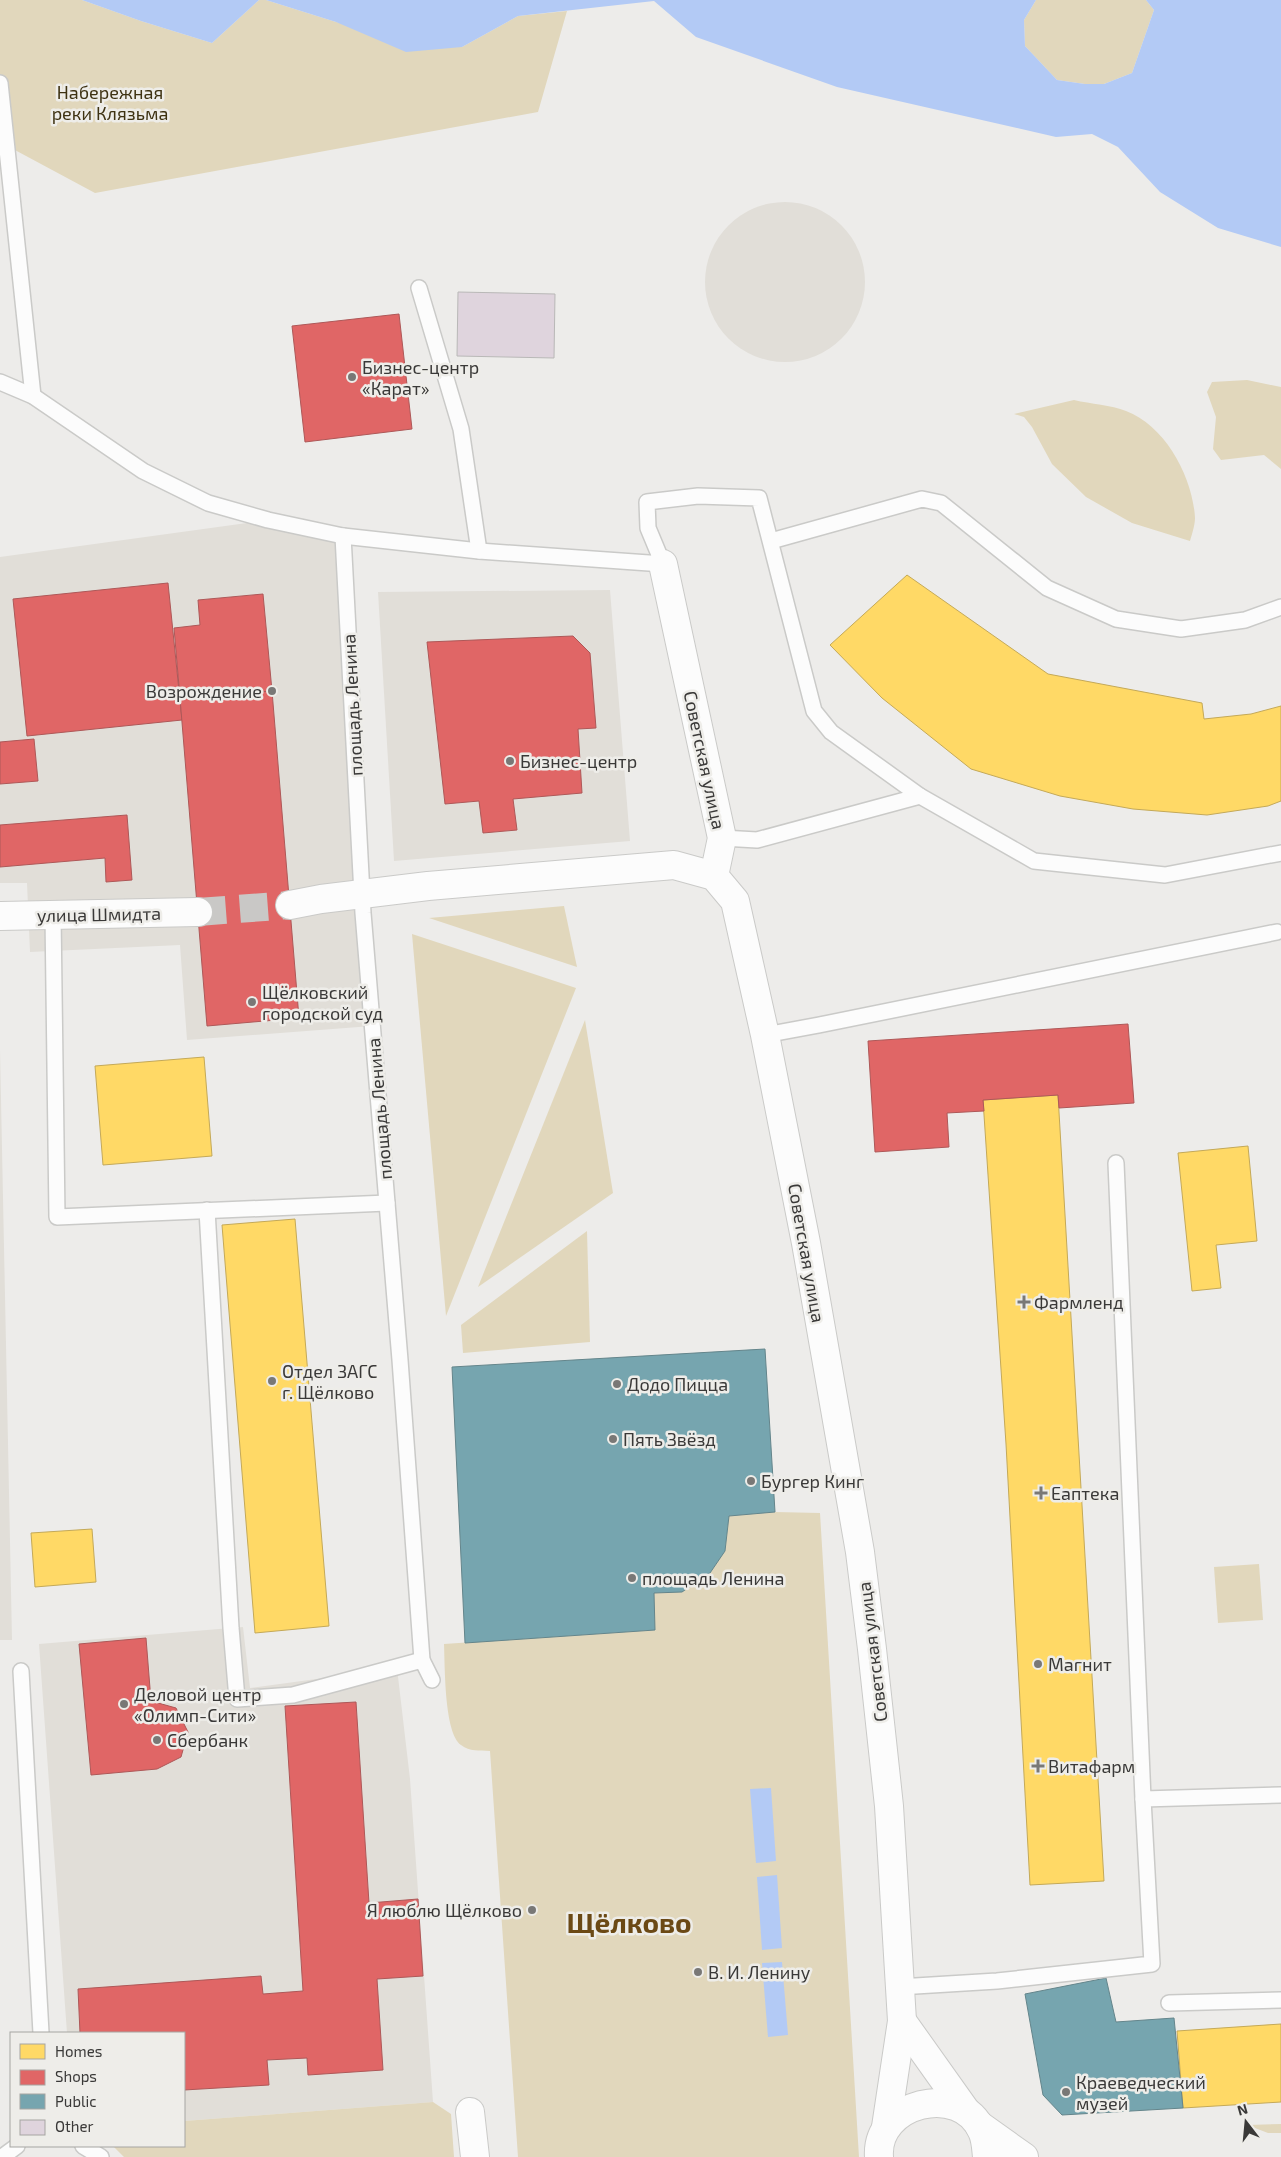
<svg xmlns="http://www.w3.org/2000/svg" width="1281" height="2157" font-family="'Exo 2',sans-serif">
<rect width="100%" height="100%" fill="#edecea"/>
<g fill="#e1ded8">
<circle cx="785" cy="282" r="80"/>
<polygon points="268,520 343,536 372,1026 187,1040 180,945 30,952 27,883 0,883 0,557"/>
<polygon points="610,590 630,841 394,861 378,592"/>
<polygon points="0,1050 12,1640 0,1640"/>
<polygon points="243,1627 250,1688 397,1668 410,1779 433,2102 184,2121 184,2033 67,2033 39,1644"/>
</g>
<g fill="#e1d7bc">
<polygon points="0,0 82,0 141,21 212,43 259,0 266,0 336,22 462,47 518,16 567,11 538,112 95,193 0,142"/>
<polygon points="1036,0 1146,0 1154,10 1132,73 1104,84 1085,84 1057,80 1025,46 1024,20"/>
<polygon points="1247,380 1281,387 1281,469 1264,455 1221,460 1213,449 1216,417 1207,392 1212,382"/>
<path d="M1074,400C1091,404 1111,405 1126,411C1166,426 1193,478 1195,518C1195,525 1192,534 1190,541L1132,523L1086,497L1052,464L1032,427L1024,417L1014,414Z"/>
<polygon points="564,906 577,967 429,918"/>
<polygon points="412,934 576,988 446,1316"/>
<polygon points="585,1020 613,1193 478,1287"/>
<polygon points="587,1231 590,1342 463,1353 461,1325"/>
<path d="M775,1512L820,1513L859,2157H518L490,1751C479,1750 470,1752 461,1745C444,1733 445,1665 444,1644L654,1630V1593L682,1591L710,1573L725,1551L729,1516Z"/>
<polygon points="1259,1564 1263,1620 1218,1623 1214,1567"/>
<polygon points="433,2102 451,2114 454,2157 124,2157 113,2146 184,2146 184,2121"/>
<polygon points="1281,2124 1281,2133 1268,2133 1247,2125"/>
</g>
<g fill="#b3caf5">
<polygon points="82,0 259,0 212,43 141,21"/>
<polygon points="266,0 1036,0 1024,20 1025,46 1057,80 1085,84 1104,84 1132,73 1154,10 1146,0 1281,0 1281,247 1218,228 1160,192 1118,147 1092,134 1056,137 837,87 696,37 654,1 518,16 462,47 406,52 336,22"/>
<polygon points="771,1788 776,1861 756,1863 750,1789"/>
<polygon points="777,1875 782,1948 762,1950 757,1877"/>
<polygon points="782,1962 788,2035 768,2037 762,1963"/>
</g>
<g fill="#ffd966" stroke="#c4a958">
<polygon points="907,575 1048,674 1202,703 1204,719 1251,714 1281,706 1281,801 1268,806 1207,815 1133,809 1060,796 971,769 882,698 830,645"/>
<polygon points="204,1057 212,1156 103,1165 95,1066"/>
<polygon points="1058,1095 1104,1881 1030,1885 1006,1444 983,1100"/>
<polygon points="1248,1146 1257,1241 1216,1245 1221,1288 1192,1291 1178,1153"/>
<polygon points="295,1219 329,1626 255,1633 222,1225"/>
<polygon points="92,1529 96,1582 35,1587 31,1533"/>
<polygon points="1281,2024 1281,2102 1183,2108 1177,2031"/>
</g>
<g fill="#e06666" stroke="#ae5858">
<polygon points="399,314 412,429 305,442 292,326"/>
<polygon points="168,583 182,720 27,736 13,599"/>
<polygon points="263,594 272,691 180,698 174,628 200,625 198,600"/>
<polygon points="573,636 590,653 596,728 578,729 582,793 513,799 517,830 483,833 479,801 445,804 427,642"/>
<polygon points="272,691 299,1018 207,1026 180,698"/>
<polygon points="34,739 38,781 0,784 0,742"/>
<polygon points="127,815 132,880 106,882 105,858 0,867 0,825"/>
<polygon points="1128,1024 1134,1103 1059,1108 1058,1095 983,1100 984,1111 947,1113 949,1147 875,1152 868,1041"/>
<polygon points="146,1638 151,1701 176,1708 188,1732 181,1757 157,1769 91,1775 79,1644"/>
<polygon points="356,1702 369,1903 418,1899 423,1976 377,1979 383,2070 308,2075 307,2058 267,2060 269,2085 184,2090 184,2033 80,2033 78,1989 261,1976 263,1994 303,1991 285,1706"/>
</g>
<g fill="#76a5af" stroke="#64858b">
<polygon points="765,1349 775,1512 729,1516 725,1551 710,1573 682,1592 654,1593 655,1630 465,1643 452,1367"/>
<polygon points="1106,1978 1116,2022 1174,2018 1183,2108 1062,2115 1043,2095 1025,1994"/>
</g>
<polygon fill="#dfd4dd" stroke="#b9b8b7" points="458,292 555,294 554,358 457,356"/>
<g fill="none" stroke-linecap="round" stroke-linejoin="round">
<polyline stroke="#c9c8c6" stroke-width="28" stroke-dasharray="28 14" stroke-linecap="butt" points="198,912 290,905"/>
<g stroke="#cacac8" stroke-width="18">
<g id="lane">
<polyline points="0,83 33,396"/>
<polyline points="419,288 461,429 479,551"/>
<polyline points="0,382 33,396 143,471 208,503 268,520 343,536 479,551 663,564 648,528 647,502 698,496 759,498 814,711 831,732 920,796 1034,861 1165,875 1281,853"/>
<polyline points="343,536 363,913 400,1360 422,1660 432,1680"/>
<polyline points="771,541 922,499 941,503 1047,588 1116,619 1181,629 1245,620 1281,607"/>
<polyline points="722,838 757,840 920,796"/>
<polyline points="53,915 57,1217 387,1203"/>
<polyline points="765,1035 819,1025 1277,932"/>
<polyline points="207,1210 231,1628 237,1699 293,1695 422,1660"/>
<polyline points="21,1671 41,2033"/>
<polyline points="1143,1799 1281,1795"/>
<polyline points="899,1987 997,1981 1152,1964 1143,1799 1116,1163"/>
<polyline points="1169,2003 1281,2000"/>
<polyline points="83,2146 101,2157"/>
<polyline points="2,2157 17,2146"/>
</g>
</g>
<g stroke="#cacac8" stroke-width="30">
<g id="street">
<polyline points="663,564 722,838 714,876"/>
<polyline points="470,2112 475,2157"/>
</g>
</g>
<g stroke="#cacac8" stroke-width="30">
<g id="secondary">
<polyline points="290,905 321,899 428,886 674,865 714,876 735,901 765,1035 806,1243 860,1552 872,1649 889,1806 902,2021 886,2127"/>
<polyline points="0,916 198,912"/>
<polyline points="902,2021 966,2111"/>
<polyline points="979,2125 1024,2157"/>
<path d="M879,2157C875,2103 960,2081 982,2131C986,2139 986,2148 987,2157"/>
</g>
</g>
<use href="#lane" stroke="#fcfcfc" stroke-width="15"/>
<use href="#street" stroke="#fcfcfc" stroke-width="28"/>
<use href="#secondary" stroke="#fcfcfc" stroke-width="28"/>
</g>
<g fill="#797876" stroke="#eeede9" stroke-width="2">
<circle cx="352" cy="377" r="5"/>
<circle cx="272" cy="691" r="5"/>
<circle cx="510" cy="761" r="5"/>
<circle cx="252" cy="1002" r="5"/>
<path d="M1021.5 1294.5h5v5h5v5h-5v5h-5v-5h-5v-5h5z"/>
<circle cx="272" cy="1381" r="5"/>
<circle cx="617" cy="1384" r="5"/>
<circle cx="613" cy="1439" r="5"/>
<circle cx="751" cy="1481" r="5"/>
<path d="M1038.5 1485.5h5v5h5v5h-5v5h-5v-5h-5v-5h5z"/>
<circle cx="632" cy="1578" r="5"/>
<circle cx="1038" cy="1664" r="5"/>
<circle cx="124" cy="1704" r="5"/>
<circle cx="157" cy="1740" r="5"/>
<path d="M1035.5 1758.5h5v5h5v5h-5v5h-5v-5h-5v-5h5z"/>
<circle cx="532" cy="1910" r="5"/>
<circle cx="698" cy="1972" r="5"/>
<circle cx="1066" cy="2092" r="5"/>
</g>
<g text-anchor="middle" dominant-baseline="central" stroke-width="5" stroke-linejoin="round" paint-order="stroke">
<g font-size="18" fill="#3e3212" stroke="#eeede9">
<text x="110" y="92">Набережная<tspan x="110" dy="21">реки Клязьма</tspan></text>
</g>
<g font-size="18" fill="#3a3938" stroke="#eeede9" text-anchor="start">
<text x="362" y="367">Бизнес-центр<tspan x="362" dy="21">«Карат»</tspan></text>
<text x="262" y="691" text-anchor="end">Возрождение</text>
<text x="520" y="761">Бизнес-центр</text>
<text x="262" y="992">Щёлковский<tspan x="262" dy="21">городской суд</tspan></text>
<text x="1034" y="1302">Фармленд</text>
<text x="282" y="1371">Отдел ЗАГС<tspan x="282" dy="21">г. Щёлково</tspan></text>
<text x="627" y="1384">Додо Пицца</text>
<text x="623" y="1439">Пять Звёзд</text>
<text x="761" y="1481">Бургер Кинг</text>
<text x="1051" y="1493">Еаптека</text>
<text x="642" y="1578">площадь Ленина</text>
<text x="1048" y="1664">Магнит</text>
<text x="134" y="1694">Деловой центр<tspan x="134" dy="21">«Олимп-Сити»</tspan></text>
<text x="167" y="1740">Сбербанк</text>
<text x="1048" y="1766">Витафарм</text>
<text x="522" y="1910" text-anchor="end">Я люблю Щёлково</text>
<text x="708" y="1972">В. И. Ленину</text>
<text x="1076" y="2082">Краеведческий<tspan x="1076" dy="21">музей</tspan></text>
</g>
<g font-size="18" fill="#3a3938" stroke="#eeede9">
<text transform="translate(352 705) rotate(-93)">площадь Ленина</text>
<text transform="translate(705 760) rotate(78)">Советская улица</text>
<text transform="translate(99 914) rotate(-1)">улица Шмидта</text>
<text transform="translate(379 1109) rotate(-95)">площадь Ленина</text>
<text transform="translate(807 1253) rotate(80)">Советская улица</text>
<text transform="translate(872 1652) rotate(-97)">Советская улица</text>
</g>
<g font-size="28" font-weight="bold" fill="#6b4915" stroke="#eeede9">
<text x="629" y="1922">Щёлково</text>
</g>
</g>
<rect x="10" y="2032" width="175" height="115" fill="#eeede9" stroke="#a6a5a2"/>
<rect x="20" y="2044" width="25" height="15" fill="#ffd966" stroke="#a6a5a2"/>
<text x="55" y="2057" font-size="15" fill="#3a3938">Homes</text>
<rect x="20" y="2070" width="25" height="15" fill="#e06666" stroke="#a6a5a2"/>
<text x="55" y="2082" font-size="15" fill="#3a3938">Shops</text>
<rect x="20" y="2094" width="25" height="15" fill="#76a5af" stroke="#a6a5a2"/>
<text x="55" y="2107" font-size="15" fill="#3a3938">Public</text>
<rect x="20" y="2120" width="25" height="15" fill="#dfd4dd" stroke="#a6a5a2"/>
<text x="55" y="2132" font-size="15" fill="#3a3938">Other</text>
<g transform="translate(1246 2122) rotate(344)" stroke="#eeede9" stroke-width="4" paint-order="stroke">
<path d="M0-4L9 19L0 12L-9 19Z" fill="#3a3938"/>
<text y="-8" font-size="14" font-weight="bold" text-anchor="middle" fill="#3a3938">N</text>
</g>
</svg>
